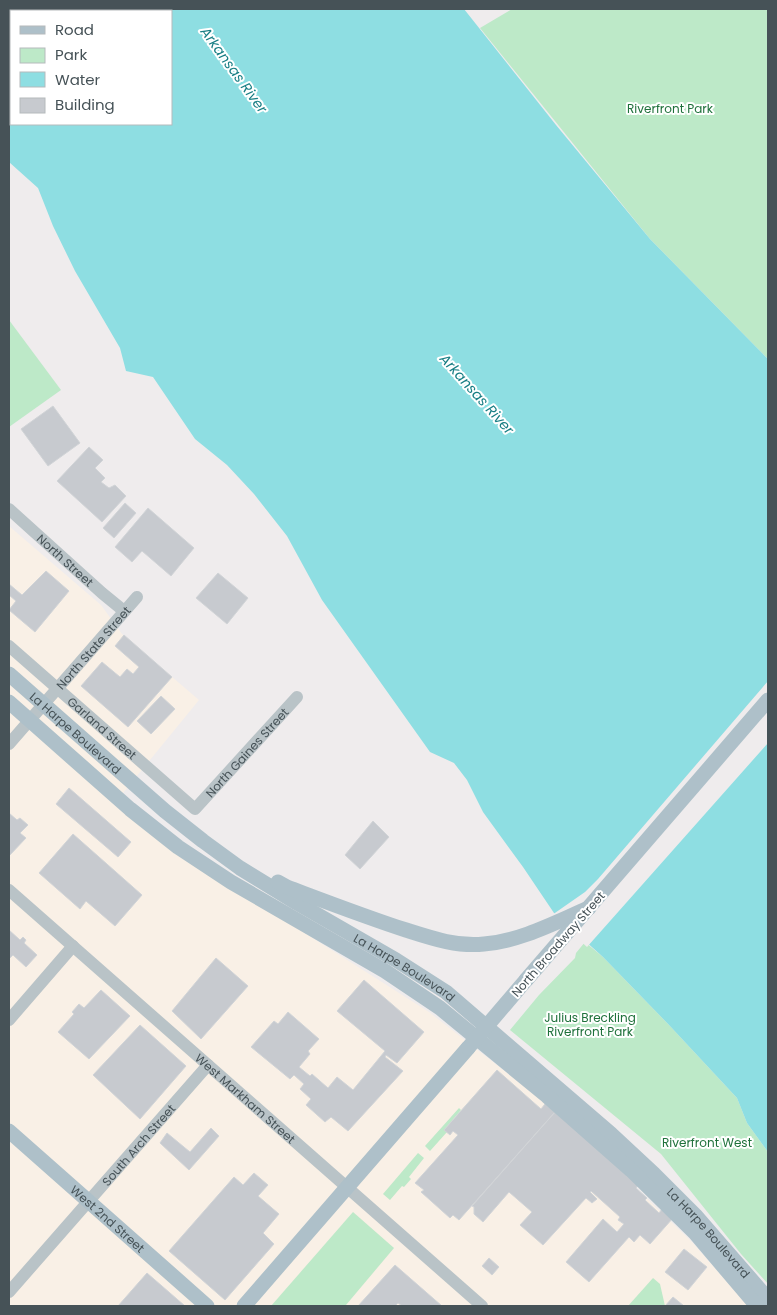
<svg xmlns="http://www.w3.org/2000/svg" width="777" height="1315" font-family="Poppins,sans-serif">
<rect width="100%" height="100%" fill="#efeced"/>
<polygon fill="#f9f0e6" points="9,526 101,605 122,634 199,700 114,804 168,846 429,1012 556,1111 692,1242 748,1306 9,1306"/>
<g fill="#bde9c8">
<polygon points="512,9 768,9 768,359 650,239 480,28"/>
<polygon points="9,320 61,390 9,427"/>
<polygon points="585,942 603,957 669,1025 737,1098 747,1123 768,1152 768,1284 741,1254 661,1154 510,1030 539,995 575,958 576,953"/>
<polygon points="459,1108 461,1110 444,1130 447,1132 430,1151 425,1146"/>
<polygon points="418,1153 424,1158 409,1177 411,1179 404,1187 402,1186 390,1200 383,1194"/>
<polygon points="353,1212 394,1248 346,1305 271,1306"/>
<polygon points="653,1278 660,1284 665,1306 628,1306"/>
</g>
<path fill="#8edee2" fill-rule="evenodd" d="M9,9H464L556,125L650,239L768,359V1152L747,1123L737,1098L669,1025L603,957L554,913L523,867L483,812L467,780L454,763L430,752L322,600L287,536L254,494L227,465L195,439L153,377L126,371L120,348L75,271L53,226L38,188L9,162ZM11,11H171V124H11Z"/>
<polygon fill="#efeced" points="768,681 768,743 587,947 552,915 585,892 598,879"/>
<g fill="#c7cacf" stroke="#d1d4d7">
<polygon points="53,406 80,443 48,466 21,429"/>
<polygon points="89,447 103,460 95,468 105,478 101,482 109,488 115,485 126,496 102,522 57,481"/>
<polygon points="125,503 136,513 114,538 103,528"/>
<polygon points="148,508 194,548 171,576 142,551 132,562 115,547"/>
<polygon points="46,571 69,591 35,632 9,610 16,601 9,595 9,584 22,595"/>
<polygon points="218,573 248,598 227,624 196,598"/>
<polygon points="124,635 172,677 128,727 81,686 102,662 120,677 127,669 133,674 139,667 115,646"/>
<polygon points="161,696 175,709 151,734 137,721"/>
<polygon points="69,788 131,842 118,857 56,804"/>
<polygon points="9,813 17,820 20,818 28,825 20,833 26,838 9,856"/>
<polygon points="373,821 389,837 360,869 345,855"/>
<polygon points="73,834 142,895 115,926 86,901 80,909 39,873"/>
<polygon points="9,930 20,940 23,937 26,940 24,943 37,955 26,967 13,955 9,959"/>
<polygon points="216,958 248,986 201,1039 172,1011"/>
<polygon points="364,980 424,1032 397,1063 386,1055 385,1057 403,1071 348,1131 331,1117 325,1122 306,1105 311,1099 300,1089 304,1084 294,1075 290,1079 251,1047 274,1021 278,1024 288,1012 319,1039 308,1051 310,1054 299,1067 310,1076 312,1074 328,1088 337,1077 353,1090 385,1051 337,1011"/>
<polygon points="101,990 130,1016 89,1059 58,1032 74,1014 72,1012 79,1004 84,1008"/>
<polygon points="140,1025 186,1066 140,1119 93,1075"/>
<polygon points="497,1070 541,1109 545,1104 555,1112 459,1220 453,1215 450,1218 421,1192 424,1190 415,1183 458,1135 453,1131 450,1135 444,1130"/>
<polygon points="556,1111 639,1184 636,1188 647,1198 645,1200 659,1213 662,1209 673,1218 650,1244 640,1235 634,1242 629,1237 589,1282 566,1262 603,1219 617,1232 624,1224 618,1220 620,1217 591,1191 590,1192 597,1199 592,1203 586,1198 543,1245 520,1225 532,1212 509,1192 483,1222 474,1214 474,1207 472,1206"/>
<polygon points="211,1128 219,1136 189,1170 160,1143 167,1133 190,1152"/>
<polygon points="254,1173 268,1185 258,1196 279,1214 263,1233 274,1244 225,1300 169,1251 234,1177 243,1185"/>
<polygon points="684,1249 707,1267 688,1290 665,1272"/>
<polygon points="489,1258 499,1267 492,1275 482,1266"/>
<polygon points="395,1265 442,1306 402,1306 398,1303 395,1306 358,1306"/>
<polygon points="147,1273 185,1306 118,1306"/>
<polygon points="673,1297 684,1306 665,1306"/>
</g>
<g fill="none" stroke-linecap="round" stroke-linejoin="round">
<g stroke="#b9c3c7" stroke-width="12">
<path id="s1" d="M9,509L102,593L124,611"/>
<path id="s2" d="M9,646L195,809L297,697"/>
<path id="s3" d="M9,744L137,597"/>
<path id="s4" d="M9,890L482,1306"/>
<polyline points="9,1020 73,946"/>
<path id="s5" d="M9,1292L208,1065"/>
</g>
<g stroke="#aec0c9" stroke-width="15">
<path id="s6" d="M9,674L165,811L203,841L240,868L297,903L396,960L446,992L611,1134L654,1174L695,1215L768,1299"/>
<polyline points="9,702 130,809 178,847 231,882 385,971 440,1008 547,1096 631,1170 695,1233 757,1306"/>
<path d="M278,882L287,887C327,902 366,917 406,930C431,938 457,947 484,944C521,941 556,922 589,908"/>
<polyline points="526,980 768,700"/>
<path id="s7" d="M9,1131L207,1306"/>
<polyline points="244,1306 468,1048"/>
</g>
<polyline stroke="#aec0c9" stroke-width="15" points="468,1048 526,980"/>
</g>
<g text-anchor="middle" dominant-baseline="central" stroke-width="4" stroke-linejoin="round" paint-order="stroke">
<g font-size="12" fill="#1f713b" stroke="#fff">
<text x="670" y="108">Riverfront Park</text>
<text x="590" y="1017">Julius Breckling<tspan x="590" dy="14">Riverfront Park</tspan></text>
<text x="707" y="1142">Riverfront West</text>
</g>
<g font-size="12" fill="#465257" stroke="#fff">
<text stroke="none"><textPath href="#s1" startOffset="76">North Street</textPath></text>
<text stroke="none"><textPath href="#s3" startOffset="128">North State Street</textPath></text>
<text stroke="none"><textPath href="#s2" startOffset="124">Garland Street</textPath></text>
<text stroke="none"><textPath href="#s6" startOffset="89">La Harpe Boulevard</textPath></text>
<text stroke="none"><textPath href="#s2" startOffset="324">North Gaines Street</textPath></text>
<text transform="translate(558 944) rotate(-49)">North Broadway Street</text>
<text stroke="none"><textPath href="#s6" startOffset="494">La Harpe Boulevard</textPath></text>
<text stroke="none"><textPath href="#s4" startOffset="315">West Markham Street</textPath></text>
<text stroke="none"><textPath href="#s5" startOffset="196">South Arch Street</textPath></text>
<text stroke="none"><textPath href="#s7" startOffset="132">West 2nd Street</textPath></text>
<text stroke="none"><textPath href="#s6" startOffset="899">La Harpe Boulevard</textPath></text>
</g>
<g font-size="14" font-style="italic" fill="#187e84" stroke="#fff">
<text transform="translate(234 70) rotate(54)">Arkansas River</text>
<text transform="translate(477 394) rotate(48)">Arkansas River</text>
</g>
</g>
<rect width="777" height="1315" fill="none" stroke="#465257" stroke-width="20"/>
<rect x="10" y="10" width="162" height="115" fill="#ffffff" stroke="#b5babc"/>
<rect x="20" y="26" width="25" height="8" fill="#aec0c9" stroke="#b5babc"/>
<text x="55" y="35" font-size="15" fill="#465257">Road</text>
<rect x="20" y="48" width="25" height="15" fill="#bde9c8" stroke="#b5babc"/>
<text x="55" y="60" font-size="15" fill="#465257">Park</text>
<rect x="20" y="72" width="25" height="15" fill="#8edee2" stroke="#b5babc"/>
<text x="55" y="85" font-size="15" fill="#465257">Water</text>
<rect x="20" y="98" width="25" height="15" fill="#c7cacf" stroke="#b5babc"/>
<text x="55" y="110" font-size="15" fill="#465257">Building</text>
</svg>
